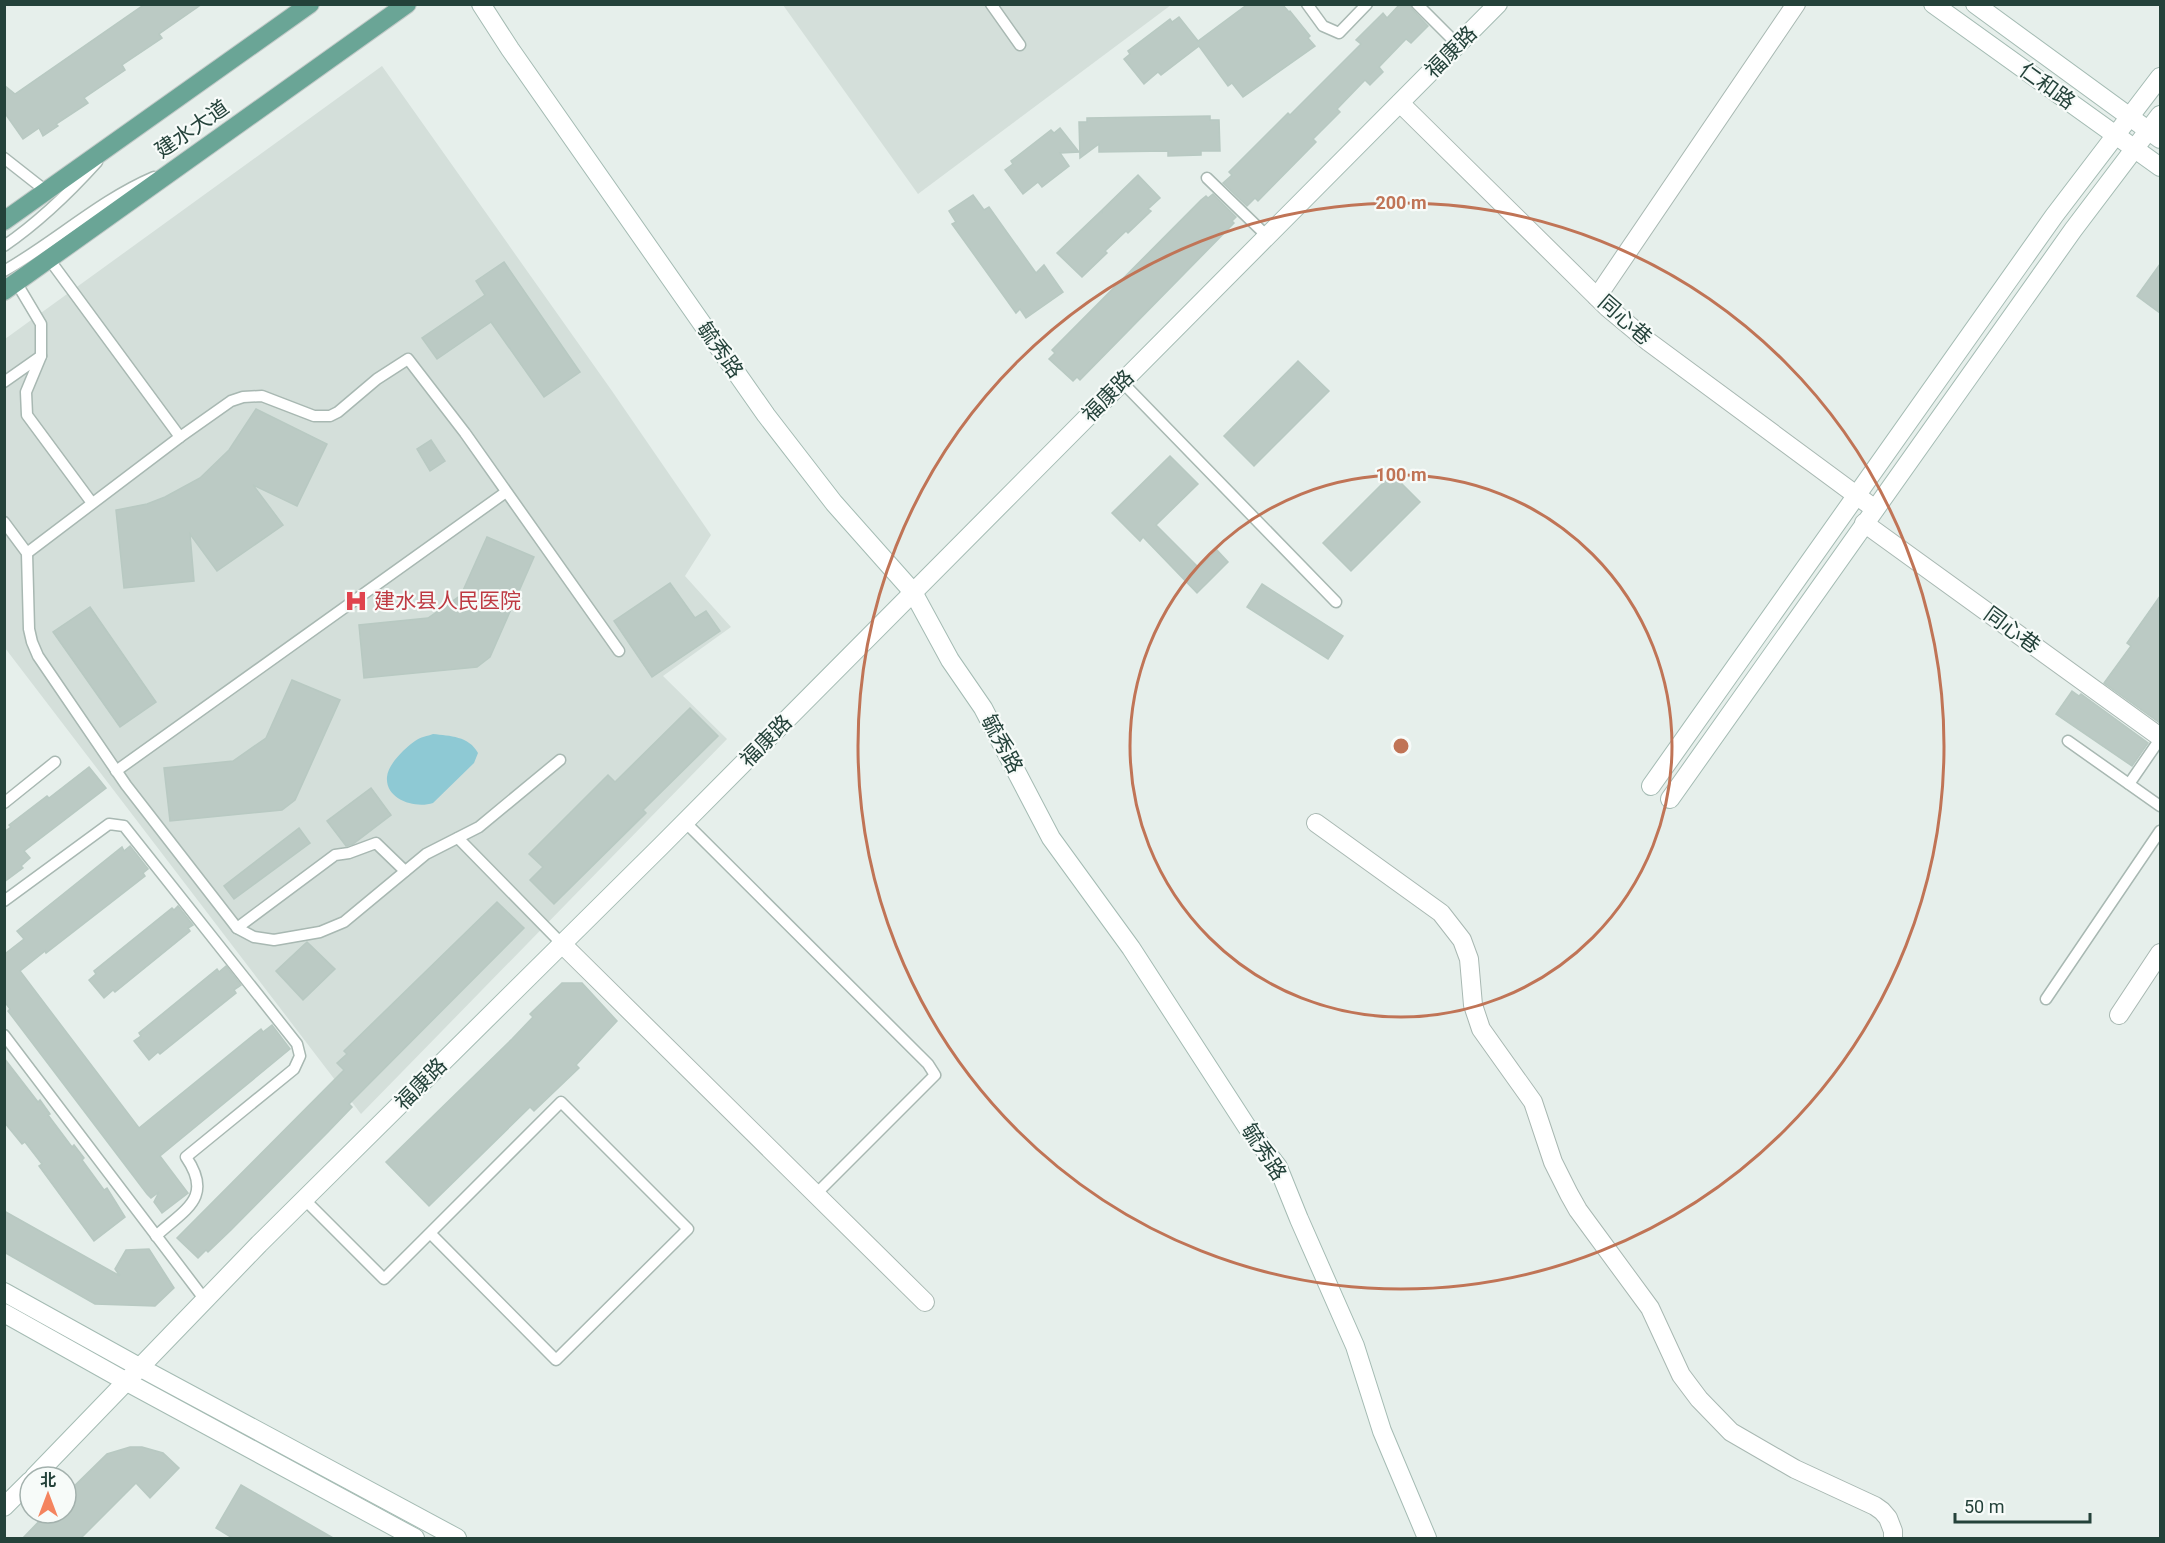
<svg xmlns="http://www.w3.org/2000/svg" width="2165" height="1543" font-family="Roboto,'Noto Sans SC',sans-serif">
<rect width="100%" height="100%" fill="#e6efeb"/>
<g fill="#d4dfda">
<polygon points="783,5 1171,5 918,194"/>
<polygon points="382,66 612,391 711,535 685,576 731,627 663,676 727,739 361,1114 5,648 5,339"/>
</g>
<path fill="#8ec9d4" d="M433,734C450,736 469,736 478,753L474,763L433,803C416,809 385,800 387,777C388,764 405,748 415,741C420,737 428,736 433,734Z"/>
<g fill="#bbcac4" stroke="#b8c9c2" stroke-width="1.5">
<polygon points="145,4 202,4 159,34 162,38 122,65 125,70 84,98 88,103 56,124 58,126 43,136 39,128 23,139 4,112 4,85 15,94"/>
<polygon points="1248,4 1282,4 1289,12 1290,11 1310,36 1308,38 1315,46 1243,97 1232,83 1228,86 1199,46 1161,75 1158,72 1144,84 1124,59 1130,54 1128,51 1170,19 1172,22 1179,17 1198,41"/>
<polygon points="1400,4 1410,4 1412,9 1428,26 1411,43 1406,39 1379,67 1383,72 1370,85 1365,80 1337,109 1340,112 1313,139 1316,142 1258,201 1255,198 1247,206 1223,183 1232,175 1229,172 1288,113 1290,115 1361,44 1356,40 1383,13 1387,18"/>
<polygon points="1210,116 1210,120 1219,120 1220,151 1201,151 1201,155 1168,156 1168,151 1099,152 1099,144 1080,158 1079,122 1087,122 1087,118"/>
<polygon points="1060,128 1079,152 1060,153 1069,166 1042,187 1038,182 1023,194 1005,170 1013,164 1011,161 1051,130 1054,133"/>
<polygon points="1138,175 1160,198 1148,209 1151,211 1128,233 1126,231 1105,251 1107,253 1082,277 1057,253 1101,211 1102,212 1102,210"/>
<polygon points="1213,194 1236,217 1232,221 1234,223 1080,380 1077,377 1073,381 1049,359 1055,353 1052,350 1201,200 1206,196 1208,198"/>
<polygon points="973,195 984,210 989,207 1036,273 1044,265 1063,292 1026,318 1020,309 1016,313 952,224 956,222 949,211"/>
<polygon points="504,262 580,372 544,397 491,322 437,359 422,338 485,295 476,281"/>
<polygon points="2160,264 2160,313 2137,296"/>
<polygon points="1298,361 1329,391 1254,466 1224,436"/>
<polygon points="256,409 327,444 297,506 253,485 283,525 217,571 190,534 194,581 124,588 116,510 147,504 165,497 200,478 229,450"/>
<polygon points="431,440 445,461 430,471 417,449"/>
<polygon points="1170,456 1198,484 1156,525 1199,568 1217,550 1228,562 1197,593 1143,537 1140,541 1112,513"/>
<polygon points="1392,474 1420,502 1351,571 1323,543"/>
<polygon points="487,537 534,557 490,657 477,667 364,678 359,625 428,618 461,595"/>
<polygon points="670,583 695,618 706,611 720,631 652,677 614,621"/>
<polygon points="1262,584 1343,636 1328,659 1247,607"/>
<polygon points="2160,596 2160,723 2104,683 2131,646 2127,643"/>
<polygon points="90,607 156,702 120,727 53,632"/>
<polygon points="292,680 340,700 295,800 282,810 170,821 164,768 233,761 266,738"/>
<polygon points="2072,691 2079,696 2081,694 2148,743 2132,766 2056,714"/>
<polygon points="690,708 718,736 643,810 646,813 554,904 530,880 543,867 529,854 608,775 615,782"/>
<polygon points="89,767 106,788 24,851 30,858 21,866 23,868 4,882 4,832 11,827 9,825 47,796 49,798"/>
<polygon points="371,788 391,815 353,844 346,846 327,821"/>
<polygon points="299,828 310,843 234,899 224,886"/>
<polygon points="130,846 148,869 143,873 145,876 46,953 45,951 20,971 139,1128 261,1029 263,1032 272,1025 290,1049 160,1156 188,1193 162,1213 154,1202 159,1192 151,1198 147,1194 8,1011 10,1009 4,1001 4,951 6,953 24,939 17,931 122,847 124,851"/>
<polygon points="497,902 524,928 349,1104 352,1107 328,1132 231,1230 208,1252 206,1250 198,1258 177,1238 344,1070 337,1063 347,1054 344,1051"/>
<polygon points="178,906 193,925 188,928 190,931 115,992 113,990 104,998 89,980 96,974 94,971 172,908 174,910"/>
<polygon points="307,942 335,969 303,1000 276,971"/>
<polygon points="226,966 241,985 234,990 236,993 160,1054 158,1052 149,1060 134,1041 141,1036 139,1033 217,969 219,972"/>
<polygon points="562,983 582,983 617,1021 576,1065 579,1068 534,1111 530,1107 429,1206 386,1162 512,1039 533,1017 530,1014"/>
<polygon points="4,1058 38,1102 40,1100 50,1114 48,1115 72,1147 74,1145 84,1158 82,1160 104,1190 107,1188 125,1217 94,1241 39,1166 42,1164 25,1142 22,1144 4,1122"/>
<polygon points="4,1211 120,1276 115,1269 126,1250 149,1249 174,1288 155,1306 95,1304 4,1252"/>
<polygon points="130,1447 142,1447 163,1453 179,1468 150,1498 136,1483 80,1539 22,1539 47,1513 66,1513 66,1494 107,1454"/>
<polygon points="241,1485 335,1539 234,1539 216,1528"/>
</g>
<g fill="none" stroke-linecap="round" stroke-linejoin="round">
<g stroke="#a8b8b2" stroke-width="13">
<g id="lane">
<polyline points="991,4 1020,45"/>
<polyline points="1307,4 1323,26 1339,33 1367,4"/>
<polyline points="1417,4 1458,45"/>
<polyline points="4,158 46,191"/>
<polyline points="1207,178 1267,236"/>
<path d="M4,246C39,222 69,193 97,162"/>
<polyline points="49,259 180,437"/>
<path d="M4,271C55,242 100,200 154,177"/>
<polyline points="16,282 41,324 41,356 26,392 27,415 92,503"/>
<polyline points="4,382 41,356"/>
<polyline points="1122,382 1336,602"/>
<polyline points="4,522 27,553 29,629 32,642 38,656 126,785 237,928 254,937 274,940 320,932 344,922 426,854 479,827 560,760"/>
<polyline points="27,553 180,437 231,401 243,397 262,396 314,416 330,416 338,412 377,379 408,359 465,433 619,651"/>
<polyline points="2068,741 2160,806"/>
<polyline points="116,771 506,492"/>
<polyline points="2129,784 2160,739"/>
<polyline points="4,803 55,762"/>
<polyline points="685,822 928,1064 935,1075 816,1194"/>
<polyline points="458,838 562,944"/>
<path d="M4,901L109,824L124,826L297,1044L300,1056L294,1069L186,1157C214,1198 185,1209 156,1236"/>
<polyline points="237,928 335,855 349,853 376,843 405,871"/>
<polyline points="2046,999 2160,831"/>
<polyline points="4,1035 205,1300"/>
<polyline points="304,1199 384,1279 430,1233 556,1360 688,1229 561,1102 430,1233"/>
</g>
</g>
<g stroke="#a8b8b2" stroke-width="20">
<g id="street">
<polyline points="1400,103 1607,307 1649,342 1875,509"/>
<polyline points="1597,297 1796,4"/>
<polyline points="1864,523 2160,737"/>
<polyline points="1316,823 1441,913 1462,940 1469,959 1473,1005 1481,1029 1533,1102 1553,1162 1569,1194 1578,1210 1650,1308 1681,1375 1699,1399 1731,1432 1795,1469 1875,1506 1882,1511 1888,1518 1893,1531 1893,1538"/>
<polyline points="562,944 925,1302"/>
<polyline points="2119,1015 2160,953"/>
</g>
</g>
<g stroke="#a4bbb3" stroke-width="20">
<g id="secondary">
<polyline points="481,4 510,49 766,415 834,503 913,592 950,660 983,708 1051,838 1131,948 1247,1127 1278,1167 1299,1219 1355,1346 1382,1431 1427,1538"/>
<polyline points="1933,4 2160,167"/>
<polyline points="1975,4 2160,139"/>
<polyline points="1651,786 2054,216 2160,77"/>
<polyline points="1670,799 2073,230 2160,115"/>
<polyline points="4,1292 141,1368 457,1538"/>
<polyline points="4,1313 127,1382 415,1538"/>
<polyline points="34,1477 259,1244 660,847 1498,4"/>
<polyline points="4,1507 30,1481"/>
</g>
</g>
<g stroke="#c2cac8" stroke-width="20">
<g id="primary">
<polyline points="4,221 310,4"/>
<polyline points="4,291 407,4"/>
</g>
</g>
<use href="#lane" stroke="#fff" stroke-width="10"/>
<use href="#street" stroke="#fff" stroke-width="18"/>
<use href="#secondary" stroke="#fff" stroke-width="18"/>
<use href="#primary" stroke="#6aa596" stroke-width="18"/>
</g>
<g fill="none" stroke="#c07456" stroke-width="3">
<circle cx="1401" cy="746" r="271"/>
<circle cx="1401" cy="746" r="543"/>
</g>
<defs>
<g id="hospital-bare" transform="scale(1.8)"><path d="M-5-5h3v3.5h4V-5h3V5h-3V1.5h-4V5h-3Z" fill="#e0444e" stroke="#f7fbf9" stroke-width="2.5" paint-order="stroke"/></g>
</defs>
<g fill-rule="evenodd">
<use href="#hospital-bare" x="356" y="601"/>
</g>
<g text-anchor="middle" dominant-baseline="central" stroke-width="4.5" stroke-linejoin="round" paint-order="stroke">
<g font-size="21" fill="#24423a" stroke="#f7fbf9">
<text transform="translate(1451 52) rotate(-45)">福康路</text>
<text transform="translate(2047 86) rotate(36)">仁和路</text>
<text transform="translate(192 129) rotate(-35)">建水大道</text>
<text transform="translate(1625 320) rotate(41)">同心巷</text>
<text transform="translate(720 350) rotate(55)">毓秀路</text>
<text transform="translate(1108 396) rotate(-45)">福康路</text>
<text transform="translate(2012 630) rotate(36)">同心巷</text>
<text transform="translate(766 741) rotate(-45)">福康路</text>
<text transform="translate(1002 744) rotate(62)">毓秀路</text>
<text transform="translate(421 1084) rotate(-45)">福康路</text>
<text transform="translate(1264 1152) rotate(57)">毓秀路</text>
</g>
<g font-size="21" fill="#be3a42" stroke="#f7fbf9" text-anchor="start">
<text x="374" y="601">建水县人民医院</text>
</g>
</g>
<circle cx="1401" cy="746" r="9" fill="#c07456" stroke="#f7fbf9" stroke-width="3"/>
<g font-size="18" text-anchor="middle" font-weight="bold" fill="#c07456" stroke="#f7fbf9" stroke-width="4.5" stroke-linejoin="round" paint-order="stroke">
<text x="1401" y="209">200 m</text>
<text x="1401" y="481">100 m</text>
</g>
<rect width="2165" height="1543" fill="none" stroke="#24423a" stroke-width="12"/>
<g transform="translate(48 1495)"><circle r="28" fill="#f7fbf9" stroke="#a3b1ad" stroke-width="1.5"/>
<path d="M0-4.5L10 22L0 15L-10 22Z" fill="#f4845f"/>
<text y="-9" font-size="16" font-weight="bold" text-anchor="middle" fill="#24423a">北</text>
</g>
<path d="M1955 1513v9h135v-9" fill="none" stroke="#24423a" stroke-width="3"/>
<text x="1964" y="1513" font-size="18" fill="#24423a" stroke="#f7fbf9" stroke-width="4.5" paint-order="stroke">50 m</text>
</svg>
